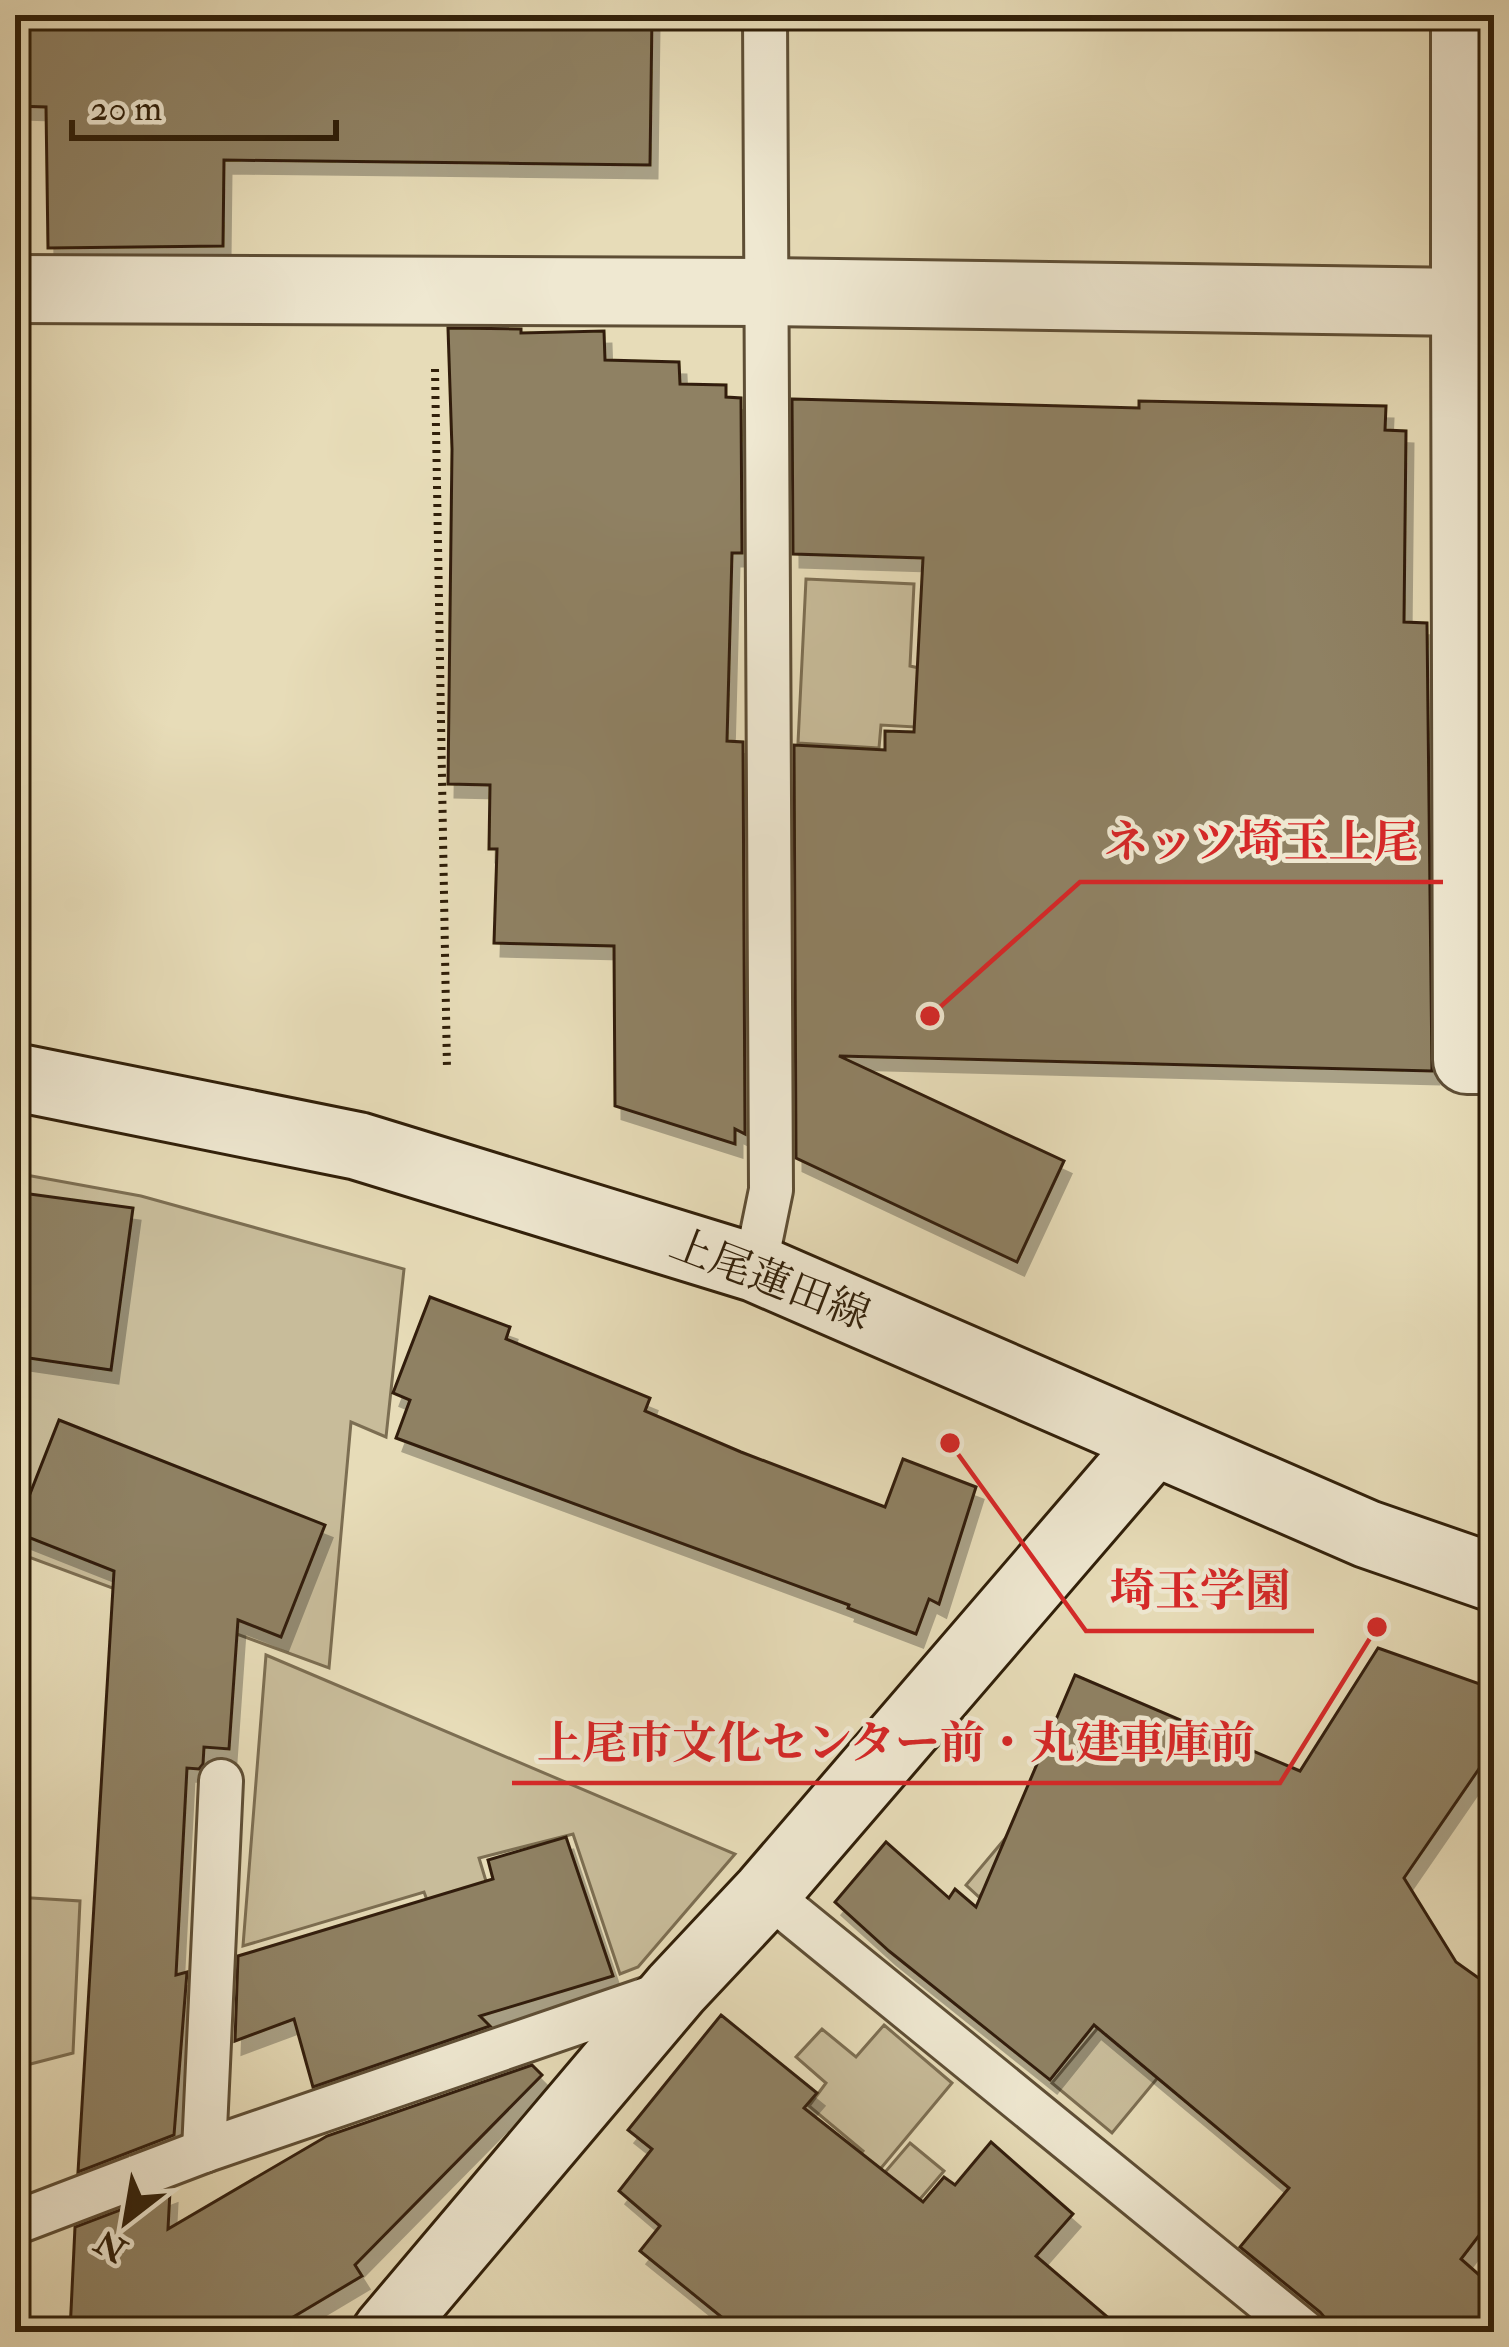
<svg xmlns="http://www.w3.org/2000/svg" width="1509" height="2347" font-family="'IM FELL Double Pica','Noto Serif JP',serif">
<defs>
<filter id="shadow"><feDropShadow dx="7" dy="13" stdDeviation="0" flood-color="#0004"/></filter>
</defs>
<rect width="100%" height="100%" fill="#e7dcb8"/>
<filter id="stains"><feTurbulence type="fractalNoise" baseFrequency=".00167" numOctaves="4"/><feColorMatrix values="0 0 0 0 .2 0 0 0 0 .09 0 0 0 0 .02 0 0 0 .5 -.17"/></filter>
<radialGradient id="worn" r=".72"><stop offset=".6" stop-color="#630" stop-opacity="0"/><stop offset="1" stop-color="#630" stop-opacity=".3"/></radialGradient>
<g fill="#c8bc9a" stroke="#7c6e52" stroke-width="3">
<polygon points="997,15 1435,15 1435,25"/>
<polygon points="806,579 914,584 910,666 919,668 915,727 881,725 879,748 798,743"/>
<polygon points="15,1173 141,1196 404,1269 386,1437 351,1422 329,1668 15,1552"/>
<polygon points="266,1655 735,1854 638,1967 620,1974 573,1834 479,1858 505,1944 449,1959 424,1892 243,1946"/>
<polygon points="1034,1804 1242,1976 1112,2133 1052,2083 1136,1982 1018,1850 979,1897 966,1885"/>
<polygon points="15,1897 80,1901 73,2053 15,2068"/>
<polygon points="884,2025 952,2083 796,2270 778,2254 863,2151 809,2106 826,2083 796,2057 822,2029 856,2057"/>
<polygon points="910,2143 944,2171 897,2226 802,2269"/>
</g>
<g fill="#8f8164" stroke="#301f09" stroke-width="3" filter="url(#shadow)">
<polygon points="15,15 652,15 650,165 224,160 223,246 48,248 46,107 15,106"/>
<polygon points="448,328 521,329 521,333 604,331 605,360 679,362 680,384 726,385 726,397 741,398 742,553 732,553 727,741 743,742 745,1134 735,1129 735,1144 615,1106 614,946 494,943 497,849 489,849 490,785 448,784 452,449"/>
<polygon points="792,399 1139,408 1139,401 1386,406 1385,430 1406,431 1404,622 1427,623 1432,1071 839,1056 1064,1161 1017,1262 796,1158 794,745 885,750 885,731 914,732 923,558 793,554"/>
<polygon points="15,1192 133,1208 111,1370 15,1356"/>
<polygon points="430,1297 510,1327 506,1339 650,1398 645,1411 741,1452 885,1507 903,1459 976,1487 939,1604 929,1599 916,1634 848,1608 849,1605 396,1438 410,1400 393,1393"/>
<polygon points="59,1420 325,1525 281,1637 238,1620 229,1749 204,1747 203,1764 199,1769 187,1768 176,1975 187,1972 174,2135 78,2172 114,1571 15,1532"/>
<polygon points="1378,1648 1494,1689 1494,1747 1404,1878 1456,1962 1494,1989 1494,2216 1461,2259 1494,2288 1494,2332 1337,2332 1320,2312 1240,2247 1289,2188 1094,2025 1050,2080 889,1951 835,1902 886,1842 949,1898 955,1889 976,1907 1075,1675 1300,1771"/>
<polygon points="566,1837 613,1976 480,2016 490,2026 313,2087 294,2019 235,2041 238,1956 493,1879 488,1860"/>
<polygon points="721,2015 817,2093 804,2108 923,2202 944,2177 955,2185 991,2142 1073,2214 1036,2256 1125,2332 740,2332 640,2251 660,2226 619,2191 652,2149 628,2130"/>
<polygon points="532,2065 542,2075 355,2265 362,2276 268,2332 70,2332 75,2227 170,2191 168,2229 327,2136"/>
</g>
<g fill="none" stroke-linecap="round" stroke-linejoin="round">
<g stroke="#5e4e35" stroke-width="48">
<g id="lane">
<polyline points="755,1268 771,1190 765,15"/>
<polyline points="766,1893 1304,2332"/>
<polyline points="204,2151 221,1781"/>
<polyline points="15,2223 204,2151 670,1991"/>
</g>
</g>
<g stroke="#5e4e35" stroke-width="72">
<g id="street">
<polyline points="15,289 766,292 1465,302 1465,15"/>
<polyline points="1465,302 1467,1060 1494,1060"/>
</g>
</g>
<g stroke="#301f09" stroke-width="72">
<g id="secondary">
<polyline points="15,1077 358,1146 755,1268 1367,1534 1494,1578"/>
<polyline points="386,2332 676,1989 766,1893 1154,1442"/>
</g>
</g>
<polyline stroke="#301f09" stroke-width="8" stroke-dasharray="3 6" stroke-linecap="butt" points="435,369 447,1070"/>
<use href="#lane" stroke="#efe8d1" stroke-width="42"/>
<use href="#street" stroke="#efe8d1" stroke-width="66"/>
<use href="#secondary" stroke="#efe8d1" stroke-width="66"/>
</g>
<g text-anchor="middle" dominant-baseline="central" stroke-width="9" stroke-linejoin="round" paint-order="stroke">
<g font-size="42" fill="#301f09" stroke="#efe8d1">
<text transform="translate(770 1280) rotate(21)">上尾蓮田線</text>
</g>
</g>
<path fill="none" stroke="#d62828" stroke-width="4.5" d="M930 1016L1080 882H1443M950 1443L1086 1631H1314M1377 1627L1280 1783H512"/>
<g fill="#d62828" stroke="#efe8d1" stroke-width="4.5">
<circle cx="930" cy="1016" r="12"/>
<circle cx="950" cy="1443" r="12"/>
<circle cx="1377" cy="1627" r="12"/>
</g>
<g font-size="45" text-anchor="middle" font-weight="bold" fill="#d62828" stroke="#efe8d1" stroke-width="9" stroke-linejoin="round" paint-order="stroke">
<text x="1261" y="857">ネッツ埼玉上尾</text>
<text x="1200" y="1606">埼玉学園</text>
<text x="896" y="1758">上尾市文化センター前・丸建車庫前</text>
</g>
<rect width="1509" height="2347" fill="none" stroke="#e7dcb8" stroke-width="60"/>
<rect x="18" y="18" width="1473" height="2311" fill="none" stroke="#301f09" stroke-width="6"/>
<rect x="30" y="30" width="1449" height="2287" fill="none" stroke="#301f09" stroke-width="3"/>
<g transform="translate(126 2221) rotate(211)" stroke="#efe8d1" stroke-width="9" paint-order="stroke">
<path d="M0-9L21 45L0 30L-21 45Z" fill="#301f09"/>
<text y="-18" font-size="33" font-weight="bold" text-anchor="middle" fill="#301f09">N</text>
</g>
<path d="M72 120v18h264v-18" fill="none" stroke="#301f09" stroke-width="6"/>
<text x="90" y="120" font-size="36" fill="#301f09" stroke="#efe8d1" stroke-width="9" paint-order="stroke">20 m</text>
<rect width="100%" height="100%" filter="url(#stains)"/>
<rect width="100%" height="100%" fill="url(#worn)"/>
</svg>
